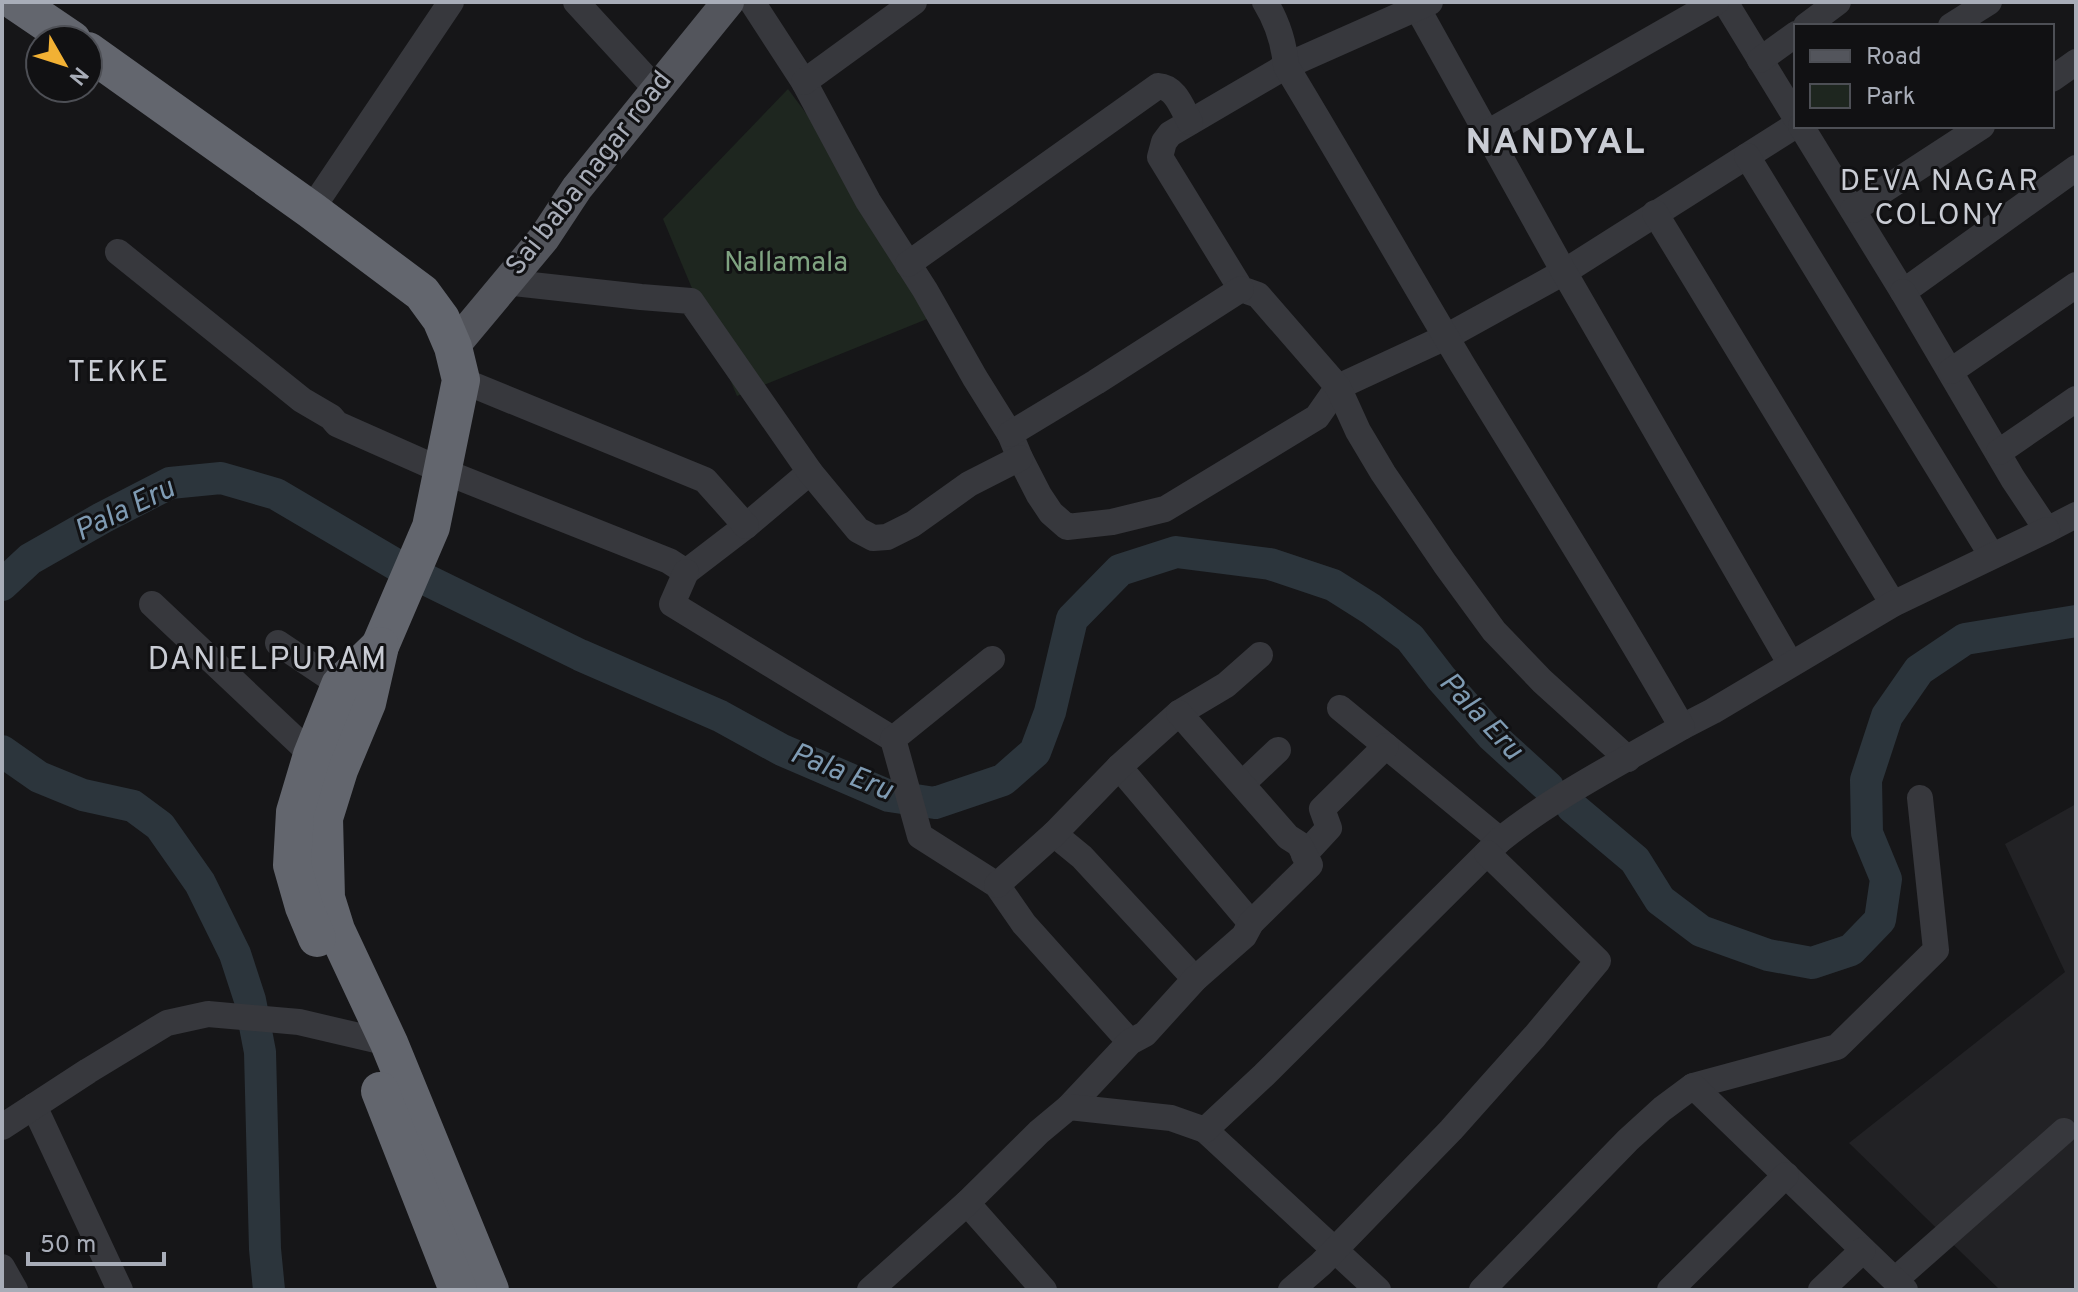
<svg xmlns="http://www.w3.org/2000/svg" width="2078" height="1292" font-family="Overpass,sans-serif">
<rect width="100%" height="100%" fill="#161618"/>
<polygon fill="#222225" points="2076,804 2076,1290 2000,1290 1849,1143 2065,972 2005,844"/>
<polygon fill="#1e261f" points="788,89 829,144 932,317 737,396 663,219"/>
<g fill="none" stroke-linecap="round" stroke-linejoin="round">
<g stroke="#2c353c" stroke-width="32">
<polyline points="2,585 30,559 102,518 170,483 221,478 276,494 400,567 580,655 720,716 782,750 889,796 935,803 1003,780 1035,752 1050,712 1072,619 1120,570 1176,552 1270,564 1333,585 1371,609 1410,638 1441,678 1492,736 1548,787"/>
<polyline points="2,751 39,777 83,795 133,806 160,826 200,883 235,954 250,1000 260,1052 265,1249 269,1290"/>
<polyline points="1572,807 1635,860 1660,900 1701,931 1768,955 1812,963 1851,950 1880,920 1886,879 1867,833 1866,780 1887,716 1919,670 1965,639 2076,621"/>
</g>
<g stroke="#37383d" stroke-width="26">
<polyline points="576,2 656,89"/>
<polyline points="752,2 804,82 868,201 925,290 975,378 1010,434 1020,458 1039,495 1051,513 1067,527 1112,522 1165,509 1317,417 1338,387 1446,337 1564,272 1796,125"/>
<polyline points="1414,2 1564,272 1790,663"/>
<polyline points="1430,2 1286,66 1170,134 1164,142 1160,157 1241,289 1258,295 1338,387 1358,431 1383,473 1445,564 1494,631 1542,681 1628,759"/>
<polyline points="1725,2 1796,118"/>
<polyline points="1806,26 1838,2"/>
<polyline points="1951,26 1989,2"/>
<polyline points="1760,60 1796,34"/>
<polyline points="2052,79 2076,62"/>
<polyline points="804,82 914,2"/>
<polyline points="1801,126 1903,292 2076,168"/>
<polyline points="1487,133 1716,2"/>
<polyline points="1747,156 1992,556"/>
<polyline points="311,210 451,2"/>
<polyline points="1853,210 1982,126"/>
<polyline points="1655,213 1893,604"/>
<polyline points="118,252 302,400 331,417 337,424 443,471 669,561 686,572 746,526 810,472"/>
<path d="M908,264L1158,86C1176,87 1182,108 1190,122"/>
<polyline points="505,282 641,297 691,301 810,472 858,530 873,538 887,537 913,524 969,484 1020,458"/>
<polyline points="1903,292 2013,479 2047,530 2076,515"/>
<polyline points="1951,371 2076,285"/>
<polyline points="461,380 705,480 746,526"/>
<polyline points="1010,434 1096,382 1241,289"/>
<polyline points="1999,452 2076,399"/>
<polyline points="686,572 672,604 893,739"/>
<polyline points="152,604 312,755 326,763"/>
<polyline points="278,643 354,694"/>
<polyline points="992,659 893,739 920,836 997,885 1024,924 1130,1042"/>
<polyline points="1340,708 1500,840"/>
<polyline points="1682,727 1713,711 1893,604 2047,530"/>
<polyline points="1119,767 1251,923"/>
<polyline points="1242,784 1278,750"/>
<polyline points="1054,834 1082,857 1195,979"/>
<polyline points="1304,855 1329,828 1322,809 1386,746"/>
<polyline points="997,885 1054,834 1119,767 1179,713 1226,685 1260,655"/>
<polyline points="1693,1086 1837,1047 1936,950 1920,798"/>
<polyline points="34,1106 120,1290"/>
<polyline points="1069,1107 1130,1042 1145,1034 1195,979 1244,936 1251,923 1310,865 1299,844 1288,837 1179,713"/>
<polyline points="2,1127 88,1071 167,1023 208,1014 299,1022 389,1043"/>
<polyline points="1205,1130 1378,1290"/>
<polyline points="967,1203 1044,1290"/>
<polyline points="2,1267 15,1290"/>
<polyline points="1895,1280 2064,1131"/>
<path d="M870,1290L967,1203L1039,1132L1069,1107L1171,1118L1205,1130L1264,1075L1500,840C1556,795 1620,763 1682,727C1612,604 1536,485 1462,364C1403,265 1346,165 1286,66C1284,42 1278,23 1265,2"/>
<polyline points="1291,1290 1321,1264 1451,1130 1535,1036 1598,961 1487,853"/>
<polyline points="1482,1290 1628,1140 1662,1109 1693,1086 1905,1290"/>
<polyline points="1670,1290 1786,1175"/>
<polyline points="1821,1290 1863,1250"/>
</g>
<polyline stroke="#53555c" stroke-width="32" points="453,347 544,238 577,188 728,2"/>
<g stroke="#63666e" stroke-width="38">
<polyline points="16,2 72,40"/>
<polyline points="88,51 311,210 422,293 441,319 453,347 461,380 431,527 380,646 367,703 339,770 324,818 326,898 336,930 389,1043 490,1290"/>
<polyline points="317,938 304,907 292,865 295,812 312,755 340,685 380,646"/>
<polyline points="380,1091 458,1290"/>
</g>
</g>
<g text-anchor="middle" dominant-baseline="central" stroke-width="6" stroke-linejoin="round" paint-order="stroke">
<g font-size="28" fill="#a8adb8" stroke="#111113">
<text transform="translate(590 174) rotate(-52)">Sai baba nagar road</text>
</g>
<g font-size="28" fill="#7fa381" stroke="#111113">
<text x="786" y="264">Nallamala</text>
</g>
<g font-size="30" letter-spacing="2" fill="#c9ccd4" stroke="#111113">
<text x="1940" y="182">DEVA NAGAR<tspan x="1940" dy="34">COLONY</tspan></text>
<text x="119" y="373">TEKKE</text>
</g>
<g font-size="30" font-style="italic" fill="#7f9bb3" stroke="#111113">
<text transform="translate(125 511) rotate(-26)">Pala Eru</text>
<text transform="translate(1480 717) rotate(47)">Pala Eru</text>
<text transform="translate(841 773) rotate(22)">Pala Eru</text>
</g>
<g font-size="32" letter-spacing="2" fill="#c9ccd4" stroke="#111113">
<text x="268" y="661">DANIELPURAM</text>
</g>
<g font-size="36" font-weight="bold" letter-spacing="2" fill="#c9ccd4" stroke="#111113">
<text x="1556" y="144">NANDYAL</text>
</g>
</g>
<rect width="2078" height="1292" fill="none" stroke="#a8adb8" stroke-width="8"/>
<rect x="1794" y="24" width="260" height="104" fill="#111113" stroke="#4d4f55" stroke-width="2"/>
<rect x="1810" y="50" width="40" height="12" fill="#53555c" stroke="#4d4f55" stroke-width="2"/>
<text x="1866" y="64" font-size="24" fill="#a8adb8">Road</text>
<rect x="1810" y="84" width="40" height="24" fill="#1e261f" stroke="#4d4f55" stroke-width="2"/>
<text x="1866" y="104" font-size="24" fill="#a8adb8">Park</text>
<g transform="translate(64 64) rotate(129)"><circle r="38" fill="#111113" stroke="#4d4f55" stroke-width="2"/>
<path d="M0-6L14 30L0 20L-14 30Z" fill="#f2b134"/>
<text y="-12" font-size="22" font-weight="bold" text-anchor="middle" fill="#a8adb8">N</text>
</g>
<path d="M28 1252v12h136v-12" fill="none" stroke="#a8adb8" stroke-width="4"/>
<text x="40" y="1252" font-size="24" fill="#a8adb8" stroke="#111113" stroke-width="6" paint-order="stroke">50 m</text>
</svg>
